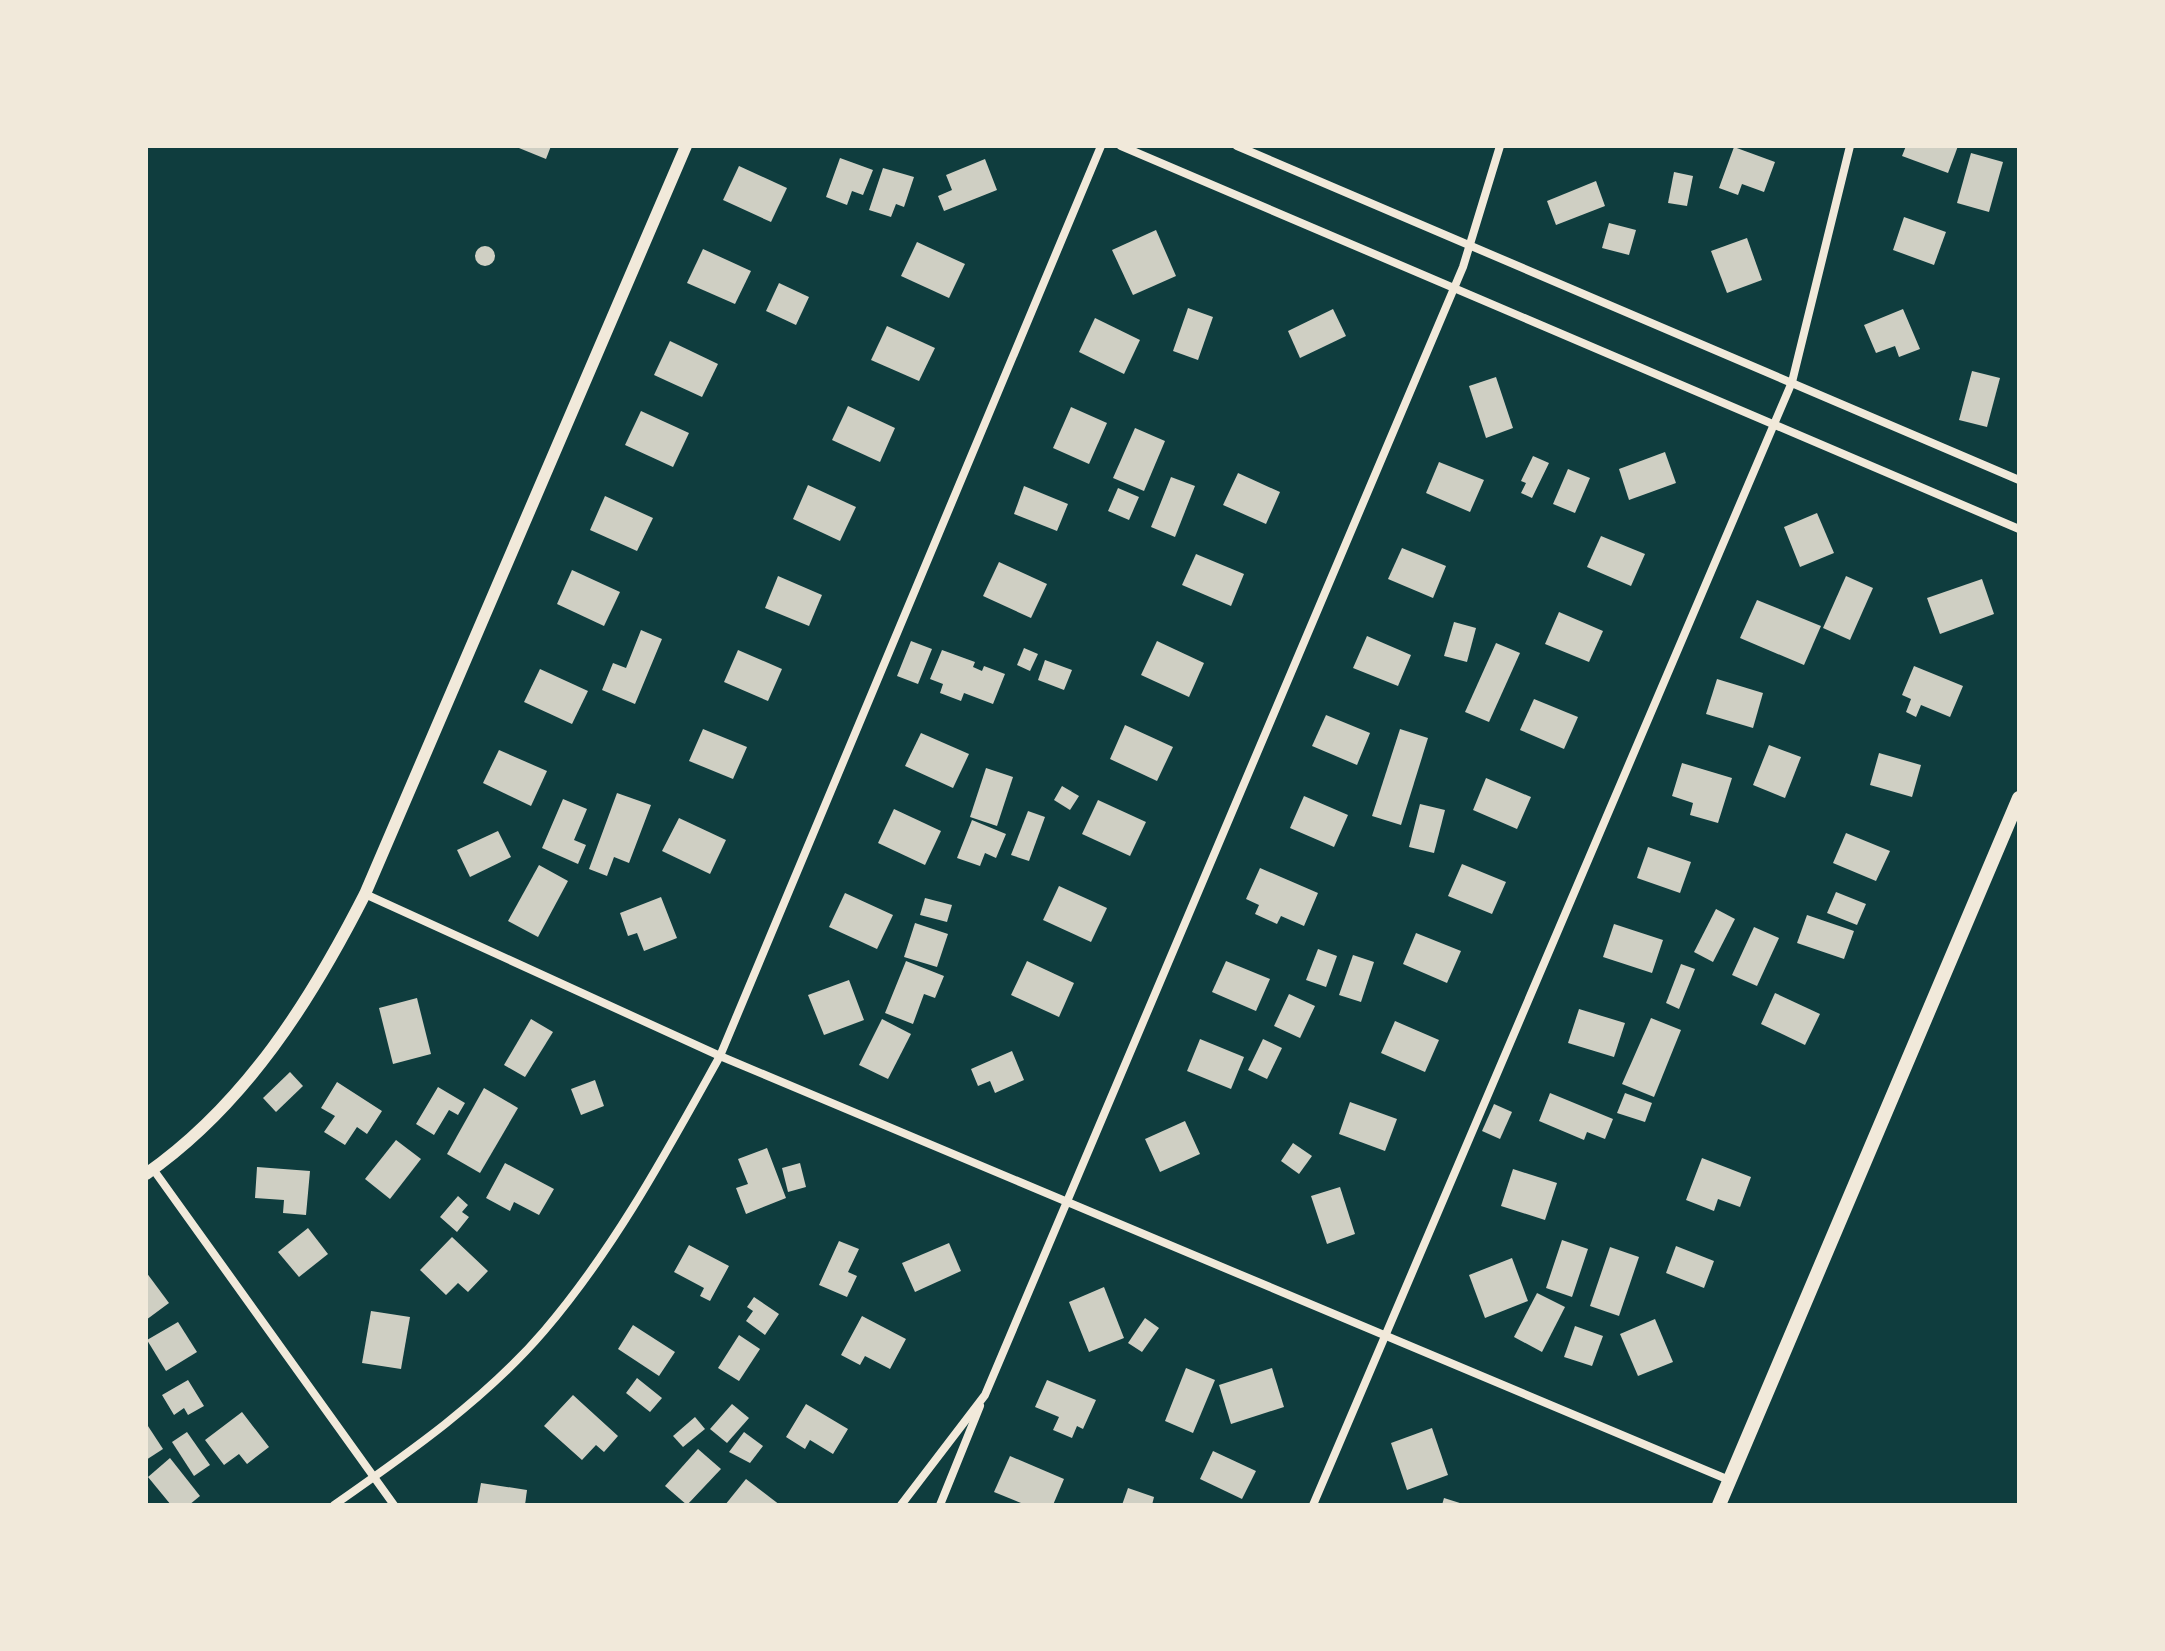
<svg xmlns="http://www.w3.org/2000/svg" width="2165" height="1651" font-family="'Roboto Condensed',sans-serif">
<rect width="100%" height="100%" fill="#0f3d3e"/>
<g fill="#cfcfc3">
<polygon points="514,146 551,146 546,159"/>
<polygon points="1906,146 1958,146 1948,173 1902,156"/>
<polygon points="1734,147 1775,162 1764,192 1742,184 1738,195 1719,188"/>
<polygon points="1971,153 2003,162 1989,212 1957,203"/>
<polygon points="840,158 873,170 863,195 852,191 847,205 826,197"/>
<polygon points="985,159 997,190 944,211 938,196 952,190 946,175"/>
<polygon points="739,166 787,188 771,222 723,200"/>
<polygon points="883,168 914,177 904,207 896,204 891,217 869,210"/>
<polygon points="1674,172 1693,176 1687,206 1668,203"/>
<polygon points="1596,181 1605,206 1556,225 1547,201"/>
<polygon points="1904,217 1946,232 1934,265 1893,250"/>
<polygon points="1609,223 1636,230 1629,255 1602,248"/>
<polygon points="1156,230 1176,276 1133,295 1112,250"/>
<polygon points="1747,238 1762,280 1727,293 1711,251"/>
<polygon points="917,242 965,264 949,298 901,276"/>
<circle cx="485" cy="256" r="10"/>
<polygon points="703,249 751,271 735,304 687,283"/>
<polygon points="779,283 809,297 796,325 766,311"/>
<polygon points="1188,308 1213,317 1198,360 1173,351"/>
<polygon points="1333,309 1346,336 1300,358 1288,331"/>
<polygon points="1903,309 1920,349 1899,357 1895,346 1876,353 1864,325"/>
<polygon points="1095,318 1140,340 1124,374 1079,352"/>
<polygon points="887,326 935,348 919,381 871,360"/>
<polygon points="670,341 718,364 702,397 654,375"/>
<polygon points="1972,371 2000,378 1987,427 1959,420"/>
<polygon points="1496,377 1513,428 1486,438 1469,386"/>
<polygon points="848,406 895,428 880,462 832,440"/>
<polygon points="1071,407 1107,423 1089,464 1053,448"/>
<polygon points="641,411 689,433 673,467 625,445"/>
<polygon points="1135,428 1165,441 1144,491 1113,478"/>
<polygon points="1665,452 1676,483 1629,500 1619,469"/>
<polygon points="1533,456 1549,463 1532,498 1521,493 1526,483 1521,481"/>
<polygon points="1439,462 1484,480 1470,512 1426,493"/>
<polygon points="1568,469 1590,478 1575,513 1553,504"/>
<polygon points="1238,473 1280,492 1266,524 1223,505"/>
<polygon points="1171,477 1195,486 1175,537 1151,527"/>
<polygon points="808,485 856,507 840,541 793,519"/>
<polygon points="1024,486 1068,504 1057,531 1014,514"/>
<polygon points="1118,488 1139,497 1129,520 1108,511"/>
<polygon points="605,496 653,518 637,551 590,530"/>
<polygon points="1817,513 1834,553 1800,567 1784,527"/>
<polygon points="1601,536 1645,554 1631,586 1587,567"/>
<polygon points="1402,548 1446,566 1433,598 1388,579"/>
<polygon points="1196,554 1244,574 1231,606 1182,585"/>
<polygon points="999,562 1047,584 1031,618 983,596"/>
<polygon points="572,570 620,592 604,626 557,604"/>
<polygon points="778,576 822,595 809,626 765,608"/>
<polygon points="1846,576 1873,588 1850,640 1823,628"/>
<polygon points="1982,579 1994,614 1940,634 1927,598"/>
<polygon points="1757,600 1821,626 1804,665 1740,638"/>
<polygon points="1559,612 1603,631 1589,662 1545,644"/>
<polygon points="1454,622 1476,628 1467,662 1444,656"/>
<polygon points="641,630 662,639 635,704 602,690 613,663 626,668"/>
<polygon points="1367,636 1411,655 1398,686 1353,668"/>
<polygon points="911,641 932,649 918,684 897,676"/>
<polygon points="1157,641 1204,663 1189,697 1141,675"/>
<polygon points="1496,643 1520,653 1489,722 1465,712"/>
<polygon points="1024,648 1038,654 1030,671 1017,665"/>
<polygon points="738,650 782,669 768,701 724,682"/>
<polygon points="942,650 975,662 973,667 982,671 984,666 1005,674 993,704 964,693 961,701 940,693 943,684 930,679"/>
<polygon points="1045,660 1072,670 1064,690 1038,680"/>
<polygon points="1914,666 1963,686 1950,717 1921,705 1916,717 1906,712 1911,699 1902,695"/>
<polygon points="540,669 588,691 572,724 524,702"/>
<polygon points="1717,679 1763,693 1753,728 1706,714"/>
<polygon points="1534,699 1578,717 1564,749 1520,730"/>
<polygon points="1326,715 1370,733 1357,765 1312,746"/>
<polygon points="1125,725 1173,747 1157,781 1110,759"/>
<polygon points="703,729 747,747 733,779 689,761"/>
<polygon points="1400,729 1428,738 1401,825 1372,816"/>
<polygon points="921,733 969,754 953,788 905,766"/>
<polygon points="1769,745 1801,757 1785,798 1753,785"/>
<polygon points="499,750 547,771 531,806 483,783"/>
<polygon points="1879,753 1921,765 1912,797 1870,785"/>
<polygon points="1682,763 1732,778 1718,823 1690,815 1693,803 1672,796"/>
<polygon points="986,768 1013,777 997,826 970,817"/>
<polygon points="1486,778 1531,797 1517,829 1473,810"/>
<polygon points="1062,786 1079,796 1070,810 1054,800"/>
<polygon points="617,793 651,805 629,863 614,857 607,876 589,869"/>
<polygon points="1304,796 1348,815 1334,847 1290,828"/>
<polygon points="563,799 587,809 574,840 586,845 578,864 542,848"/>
<polygon points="1098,800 1146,822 1130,856 1082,834"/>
<polygon points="1420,804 1445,810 1434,853 1409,847"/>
<polygon points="894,809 941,831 925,865 878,843"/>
<polygon points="1028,811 1045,817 1029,861 1011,855"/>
<polygon points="679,818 726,840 710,874 662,851"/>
<polygon points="972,820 1006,834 996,858 985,853 980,866 957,858"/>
<polygon points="498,831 511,857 470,877 457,850"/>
<polygon points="1846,833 1890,851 1876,881 1833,863"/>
<polygon points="1648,847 1691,862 1680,893 1637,878"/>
<polygon points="1462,864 1506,882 1492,914 1448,896"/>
<polygon points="539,865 568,881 538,937 508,921"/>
<polygon points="1260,868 1318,893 1304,926 1281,916 1277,924 1255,914 1259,905 1246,899"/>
<polygon points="1059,886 1107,908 1091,942 1043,920"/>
<polygon points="1836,892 1866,904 1857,925 1827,913"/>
<polygon points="845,893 893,915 877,949 829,927"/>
<polygon points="661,897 677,938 644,951 637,933 628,936 620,913"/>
<polygon points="925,898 952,905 947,922 920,915"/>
<polygon points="1716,909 1735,919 1713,962 1694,952"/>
<polygon points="1807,915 1854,931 1844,959 1797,943"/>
<polygon points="915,923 948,934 937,967 904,957"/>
<polygon points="1614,924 1663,940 1652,973 1603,957"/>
<polygon points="1754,927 1779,938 1757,986 1732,975"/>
<polygon points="1416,933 1461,951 1447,983 1403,964"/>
<polygon points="1318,949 1337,956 1326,987 1306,980"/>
<polygon points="1353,955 1374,962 1361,1002 1339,995"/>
<polygon points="906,961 944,976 935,998 924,994 913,1024 885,1013"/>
<polygon points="1027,961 1074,983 1059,1017 1011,995"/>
<polygon points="1226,961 1270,979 1256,1011 1212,992"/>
<polygon points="1681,964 1695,969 1679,1009 1666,1003"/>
<polygon points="849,980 864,1020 824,1035 808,995"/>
<polygon points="1775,993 1820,1014 1805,1045 1761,1024"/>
<polygon points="1289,994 1315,1006 1300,1038 1274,1026"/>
<polygon points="417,998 431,1054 393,1064 379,1008"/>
<polygon points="1579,1009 1625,1023 1614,1057 1568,1043"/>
<polygon points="1651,1018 1681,1030 1654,1097 1622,1084"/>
<polygon points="531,1019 553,1032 525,1077 504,1065"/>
<polygon points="882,1019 911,1034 888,1079 859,1065"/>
<polygon points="1395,1021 1439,1040 1425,1072 1381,1053"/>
<polygon points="1200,1039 1244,1057 1231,1089 1187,1071"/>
<polygon points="1263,1039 1282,1048 1267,1079 1248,1070"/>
<polygon points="1012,1051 1024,1080 995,1093 990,1081 978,1086 971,1069"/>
<polygon points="290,1072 303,1086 276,1112 263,1098"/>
<polygon points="595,1080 604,1106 581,1115 571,1089"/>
<polygon points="337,1082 382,1111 367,1134 357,1127 345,1145 324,1132 335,1116 321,1108"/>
<polygon points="438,1087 465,1103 458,1115 449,1110 434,1135 416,1124"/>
<polygon points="484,1088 518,1108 480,1173 447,1154"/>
<polygon points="1550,1093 1613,1119 1605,1139 1587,1132 1584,1140 1539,1121"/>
<polygon points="1625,1093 1652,1103 1645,1122 1617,1113"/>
<polygon points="1350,1102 1397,1119 1385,1151 1339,1134"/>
<polygon points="1494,1104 1512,1112 1500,1139 1482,1131"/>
<polygon points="1185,1121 1200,1154 1160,1172 1145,1139"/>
<polygon points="396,1140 421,1159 390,1199 365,1179"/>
<polygon points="1293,1143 1312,1156 1299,1174 1281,1161"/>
<polygon points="767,1148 786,1198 746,1214 736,1188 748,1184 738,1159"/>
<polygon points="1702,1158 1751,1177 1740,1207 1718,1199 1714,1211 1686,1200"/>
<polygon points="505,1163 554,1189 539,1215 514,1202 510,1211 486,1198"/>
<polygon points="800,1163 806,1187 788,1192 782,1168"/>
<polygon points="257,1167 310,1171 306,1215 283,1213 284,1200 255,1198"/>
<polygon points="1513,1169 1557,1183 1545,1220 1501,1206"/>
<polygon points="1340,1187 1355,1234 1327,1244 1311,1196"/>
<polygon points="458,1196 468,1205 462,1212 469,1217 457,1232 440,1217"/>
<polygon points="308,1228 328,1254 299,1277 278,1252"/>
<polygon points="452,1237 488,1271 468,1292 458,1283 446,1295 420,1270"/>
<polygon points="1562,1240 1588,1249 1572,1297 1546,1288"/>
<polygon points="839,1241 859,1249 848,1272 857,1276 847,1297 819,1285"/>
<polygon points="949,1243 961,1271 915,1292 902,1263"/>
<polygon points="689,1245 729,1266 710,1301 700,1296 704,1288 674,1272"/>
<polygon points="1676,1246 1714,1261 1704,1288 1666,1273"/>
<polygon points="1610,1247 1639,1257 1619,1316 1590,1306"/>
<polygon points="1512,1258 1528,1301 1485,1318 1469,1275"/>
<polygon points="146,1272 169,1303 146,1320"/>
<polygon points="1104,1287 1124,1338 1089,1352 1069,1302"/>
<polygon points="1537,1293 1565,1307 1542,1352 1514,1337"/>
<polygon points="754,1297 779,1314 765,1335 746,1321 753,1311 747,1307"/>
<polygon points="371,1311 410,1317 401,1369 362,1363"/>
<polygon points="862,1316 906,1339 890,1369 865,1356 860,1365 841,1355"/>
<polygon points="1145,1318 1159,1328 1142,1352 1128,1343"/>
<polygon points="1655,1319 1673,1362 1638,1376 1620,1334"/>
<polygon points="178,1322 197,1352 166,1371 147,1340"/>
<polygon points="633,1325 675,1352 659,1376 618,1349"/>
<polygon points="1575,1326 1603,1336 1592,1366 1564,1357"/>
<polygon points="739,1335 760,1349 739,1381 718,1368"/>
<polygon points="1186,1368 1215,1380 1193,1433 1165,1421"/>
<polygon points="1272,1368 1284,1407 1231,1424 1219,1385"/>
<polygon points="637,1378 662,1398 650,1412 626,1393"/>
<polygon points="188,1380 204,1406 188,1415 184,1408 174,1415 162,1395"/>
<polygon points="1047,1380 1096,1400 1083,1429 1077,1426 1072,1438 1053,1430 1059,1417 1035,1407"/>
<polygon points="573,1395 618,1436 604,1452 596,1445 582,1460 544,1426"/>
<polygon points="732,1404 749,1418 727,1443 710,1429"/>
<polygon points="806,1404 848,1429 833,1454 810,1440 805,1449 786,1437"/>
<polygon points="242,1412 269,1447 247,1464 239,1454 224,1465 205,1440"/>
<polygon points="695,1417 705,1429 683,1447 673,1436"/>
<polygon points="146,1423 163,1449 146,1460"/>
<polygon points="1432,1428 1448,1475 1407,1490 1391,1443"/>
<polygon points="187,1432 210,1465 194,1476 172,1442"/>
<polygon points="744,1432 763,1446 750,1463 729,1452"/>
<polygon points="698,1449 721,1469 687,1505 665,1486"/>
<polygon points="1213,1451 1256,1471 1242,1499 1200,1479"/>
<polygon points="1010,1456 1064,1479 1053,1505 1026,1505 994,1492"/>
<polygon points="170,1458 200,1496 189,1505 171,1505 148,1477"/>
<polygon points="746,1479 780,1505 725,1505"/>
<polygon points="481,1483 527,1490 525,1505 477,1505"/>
<polygon points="1128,1488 1154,1497 1152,1505 1122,1505"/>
<polygon points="1444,1498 1463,1504 1463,1505 1442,1505"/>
</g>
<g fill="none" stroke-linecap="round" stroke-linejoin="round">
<g stroke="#f1e9da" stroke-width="8">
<polyline points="1121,146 2019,529"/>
<polyline points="1237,146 2019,480"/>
<polyline points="365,894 720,1056 1729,1480"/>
<polyline points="153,1169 394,1505"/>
<path d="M334,1505C407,1454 486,1399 544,1331C615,1248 667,1151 720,1056L1101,146"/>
<polyline points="901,1505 985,1395 1463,267 1500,146"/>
<polyline points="940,1505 980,1406"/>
<polyline points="1313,1505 1792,382 1850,146"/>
</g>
<path stroke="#f1e9da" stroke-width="12" d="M146,1174C246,1104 311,1000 365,894L686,146"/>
<polyline stroke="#f1e9da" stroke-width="14" points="1719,1505 2019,798"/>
</g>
<rect width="2165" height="1651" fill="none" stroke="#f1e9da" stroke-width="296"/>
</svg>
